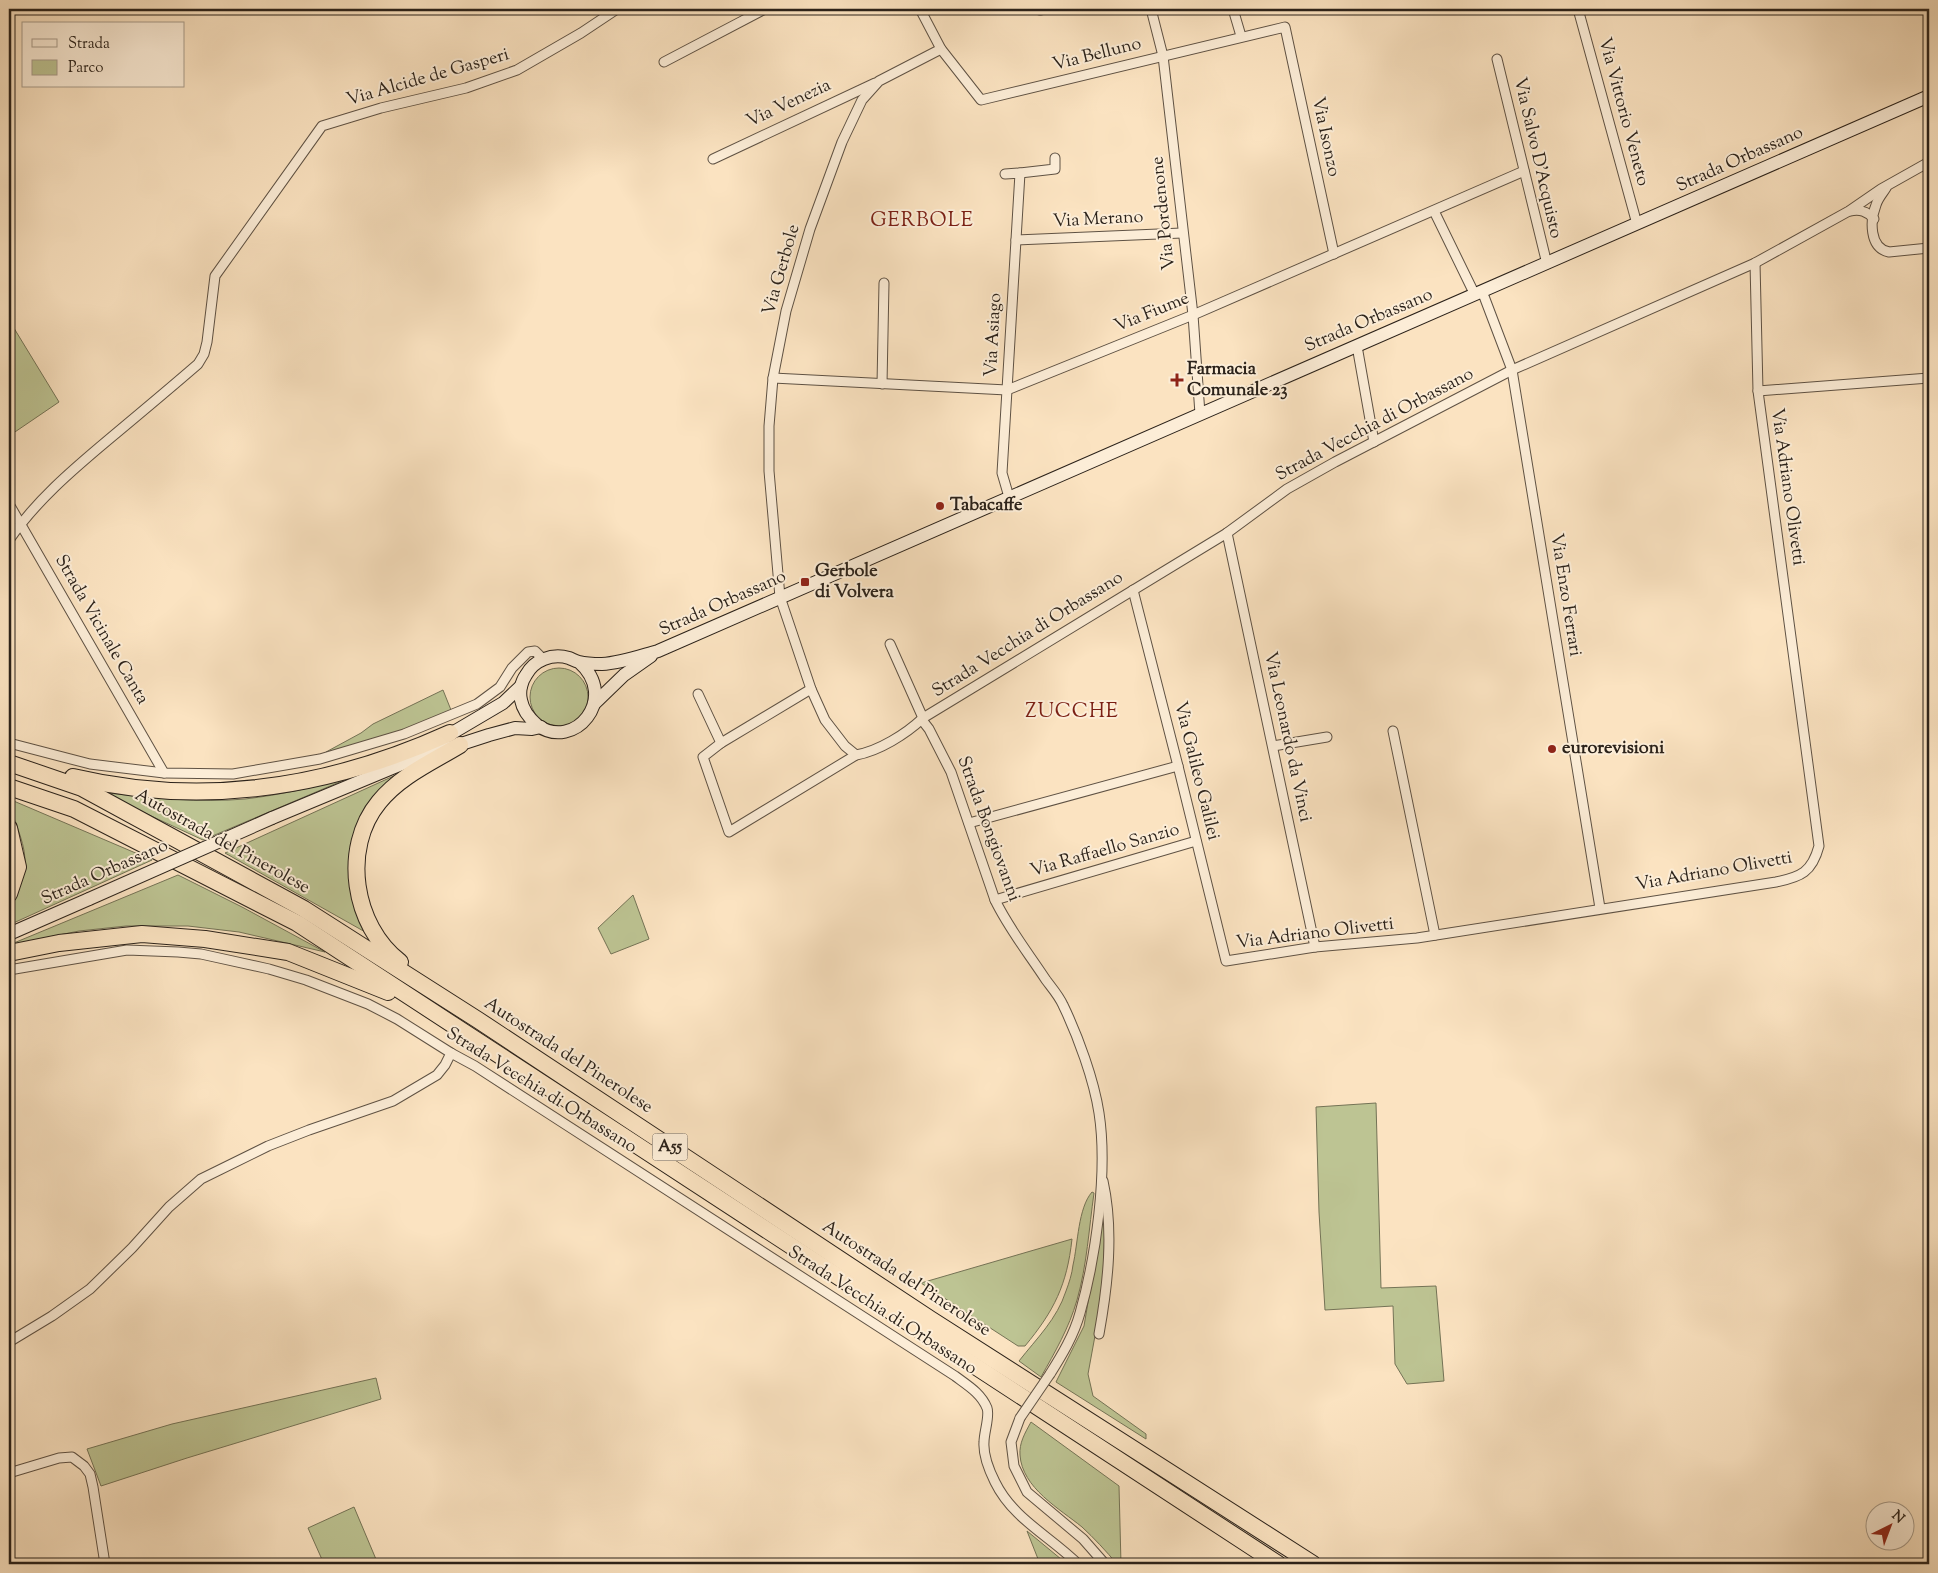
<svg xmlns="http://www.w3.org/2000/svg" width="1938" height="1573" font-family="'Sorts Mill Goudy',serif">
<rect width="100%" height="100%" fill="#fbe3c1"/>
<filter id="stains"><feTurbulence type="fractalNoise" baseFrequency=".004" numOctaves="4"/><feColorMatrix values="0 0 0 0 .2 0 0 0 0 .09 0 0 0 0 .02 0 0 0 .5 -.17"/></filter>
<radialGradient id="worn" r=".72"><stop offset=".6" stop-color="#630" stop-opacity="0"/><stop offset="1" stop-color="#630" stop-opacity=".3"/></radialGradient>
<g fill="#bdc493" stroke="#747356">
<polygon points="9,320 59,402 9,436"/>
<circle cx="559" cy="697" r="29"/>
<path d="M443,690L451,710C410,728 370,745 326,752L361,733L373,724Z"/>
<polygon points="398,774 357,833 367,933 225,853"/>
<path d="M349,778L203,840L108,796V793C153,798 200,803 245,799C280,795 315,787 349,778Z"/>
<path d="M9,799L152,860L9,925C9,921 8,914 9,910C17,893 26,878 25,859C24,838 12,819 9,799Z"/>
<polygon points="178,875 242,907 325,952 239,932 188,926 126,926 79,931 9,945"/>
<polygon points="633,895 649,939 611,954 598,928"/>
<polygon points="1376,1103 1381,1288 1436,1286 1444,1381 1407,1384 1395,1364 1393,1306 1325,1310 1319,1212 1316,1107"/>
<path d="M1092,1192L1094,1193C1089,1228 1087,1265 1077,1300C1069,1328 1055,1352 1041,1377L1019,1361C1037,1338 1057,1319 1066,1291C1069,1283 1072,1274 1073,1265C1078,1244 1078,1208 1092,1192Z"/>
<polygon points="1105,1219 1103,1292 1088,1374 1093,1396 1146,1434 1146,1439 1056,1382 1084,1326 1102,1220"/>
<path d="M1072,1239C1067,1285 1054,1311 1025,1346H1018L921,1283Z"/>
<polygon points="376,1378 381,1399 187,1458 101,1486 87,1449 172,1424"/>
<path d="M1031,1422L1119,1486L1121,1564H1117C1106,1551 1094,1538 1082,1527C1060,1509 1022,1488 1020,1455C1019,1443 1025,1433 1031,1422Z"/>
<polygon points="354,1507 378,1564 324,1564 308,1528"/>
<polygon points="1027,1531 1067,1564 1040,1564"/>
</g>
<g fill="none" stroke-linecap="round" stroke-linejoin="round">
<g stroke="#5f5244" stroke-width="11">
<g id="minor">
<polyline points="920,9 941,49 981,100 1285,27 1334,254"/>
<polyline points="1039,9 1040,10 1045,9"/>
<polyline points="1151,9 1163,56 1193,315 1200,414"/>
<polyline points="1233,9 1241,36"/>
<polyline points="1578,9 1637,224"/>
<polyline points="1497,59 1547,264"/>
<polyline points="664,62 765,9"/>
<polyline points="713,159 875,83"/>
<polyline points="1020,173 1055,169 1055,158"/>
<polyline points="1005,174 1020,173 1002,473 1009,497"/>
<path d="M1886,188C1883,193 1878,198 1876,205C1870,220 1869,248 1889,252L1929,248"/>
<polyline points="1434,211 1475,295"/>
<path d="M1850,211C1860,209 1867,211 1874,219"/>
<polyline points="1016,240 1182,233"/>
<polyline points="1482,291 1512,370 1600,908"/>
<polyline points="1357,346 1374,442"/>
<polyline points="773,378 1007,390 1193,315 1524,171"/>
<polyline points="882,384 884,283"/>
<polyline points="1758,391 1929,378"/>
<polyline points="9,504 164,773"/>
<polyline points="1227,533 1315,947"/>
<path d="M9,540C36,501 71,471 108,440C138,415 168,390 198,364L204,354L207,342L215,276L322,126L381,108L466,88L517,70L581,33L617,9"/>
<path d="M1133,590L1178,766L1226,961L1315,947L1417,938L1776,882C1801,877 1812,872 1819,846L1758,391L1755,263"/>
<polyline points="890,644 923,718"/>
<path d="M811,689L721,743L703,757L729,832L856,755C879,751 906,734 923,718L1227,533L1287,489L1335,462L1512,370L1755,263L1849,211L1881,189L1929,162"/>
<polyline points="698,694 721,743"/>
<path d="M922,720L929,729L951,772L995,900C1009,929 1029,954 1046,980C1052,988 1059,996 1063,1005C1078,1036 1094,1080 1099,1113C1108,1171 1096,1257 1080,1313C1074,1335 1062,1355 1050,1374"/>
<polyline points="1393,731 1435,935"/>
<polyline points="9,743 90,764 164,773 233,774 320,759 404,734 477,704 500,687 512,668 528,652 535,651 543,659"/>
<polyline points="1273,746 1327,737"/>
<polyline points="856,755 845,746 825,720 811,689 780,597 769,471 769,426 773,378 786,311 810,229 842,142 862,100 879,81 941,49"/>
<polyline points="969,823 1178,766"/>
<polyline points="995,900 1196,841"/>
<path d="M9,970L127,950L178,952L201,954L269,969L306,980L368,1004L397,1019L451,1053L475,1066L955,1376C967,1385 981,1393 987,1408C990,1416 984,1432 984,1442C983,1455 989,1470 995,1482C1013,1519 1050,1536 1078,1564"/>
<path d="M1099,1334C1108,1284 1114,1231 1103,1181"/>
<polyline points="9,1342 52,1316 90,1289 132,1248 169,1207 201,1179 268,1146 309,1130 393,1101 437,1075 445,1065 451,1053"/>
<polyline points="1020,1418 1011,1442 1014,1466 1027,1492 1083,1539 1105,1564"/>
<polyline points="9,1473 59,1458 72,1457 84,1466 90,1474 93,1487 105,1564"/>
</g>
</g>
<g stroke="#2b221a" stroke-width="14">
<g id="secondary">
<path d="M579,662C620,698 574,752 537,725C529,718 523,711 521,700C519,692 521,682 526,675C534,660 552,653 569,658C572,659 575,661 579,662C586,664 595,664 602,664C621,663 640,656 658,651L1929,96"/>
<polyline points="594,704 624,675 651,656"/>
<polyline points="442,739 503,703 521,686"/>
<polyline points="272,818 409,761 489,735 515,728 532,729 541,727"/>
<polyline points="9,934 89,899"/>
</g>
</g>
<g stroke="#2b221a" stroke-width="18">
<g id="motorway">
<polyline points="9,763 82,788 304,909 478,1020 930,1319 1313,1564"/>
<path d="M73,777C204,808 329,788 450,733"/>
<polyline points="9,787 74,809 297,923 1278,1564"/>
<polyline points="9,828 18,867 9,894"/>
<polyline points="9,953 59,943 142,934 205,939 288,952 388,992"/>
<path d="M400,962C353,926 341,848 379,802C400,776 432,762 460,745"/>
</g>
</g>
<use href="#minor" stroke="#fcedd7" stroke-width="9"/>
<use href="#secondary" stroke="#fcedd7" stroke-width="12"/>
<use href="#motorway" stroke="#fbe3c1" stroke-width="16"/>
<g stroke="#5f5244" stroke-width="11" stroke-linecap="butt">
<polyline id="minor-bridge" points="1020,1418 1050,1374"/>
</g>
<g stroke="#2b221a" stroke-width="14" stroke-linecap="butt">
<polyline id="secondary-bridge" points="89,899 272,818"/>
</g>
<use href="#minor-bridge" stroke="#fcedd7" stroke-width="9"/>
<use href="#secondary-bridge" stroke="#fcedd7" stroke-width="12"/>
</g>
<g fill="#8f2418" stroke="#fcedd7" stroke-width="2">
<path d="M1174.5 372.5h5v5h5v5h-5v5h-5v-5h-5v-5h5z"/>
<circle cx="940" cy="506" r="5"/>
<rect x="800" y="577" width="10" height="10" rx="2.5"/>
<circle cx="1552" cy="749" r="5"/>
</g>
<g text-anchor="middle" dominant-baseline="central" stroke-width="4" stroke-linejoin="round" paint-order="stroke">
<rect fill="#fcedd7" stroke="#6a5f53" stroke-width="1" x="652.5" y="1133.5" width="35" height="27" rx="4"/>
<g font-size="16" font-weight="bold" fill="#2b221a">
<text x="670" y="1147">A55</text>
</g>
<g font-size="18" fill="#2b221a" stroke="#fcedd7">
<text transform="translate(1097 55) rotate(-14)">Via Belluno</text>
<text transform="translate(428 78) rotate(-16)">Via Alcide de Gasperi</text>
<text transform="translate(789 104) rotate(-25)">Via Venezia</text>
<text transform="translate(1623 112) rotate(75)">Via Vittorio Veneto</text>
<text transform="translate(1325 137) rotate(78)">Via Isonzo</text>
<text transform="translate(1537 158) rotate(77)">Via Salvo D'Acquisto</text>
<text transform="translate(1740 160) rotate(-24)">Strada Orbassano</text>
<text transform="translate(1164 213) rotate(-96)">Via Pordenone</text>
<text transform="translate(1098 220) rotate(-3)">Via Merano</text>
<text transform="translate(782 270) rotate(-74)">Via Gerbole</text>
<text transform="translate(1152 313) rotate(-22)">Via Fiume</text>
<text transform="translate(1369 321) rotate(-23)">Strada Orbassano</text>
<text transform="translate(994 335) rotate(-87)">Via Asiago</text>
<text transform="translate(1375 425) rotate(-28)">Strada Vecchia di Orbassano</text>
<text transform="translate(1787 487) rotate(82)">Via Adriano Olivetti</text>
<text transform="translate(1565 595) rotate(81)">Via Enzo Ferrari</text>
<text transform="translate(723 604) rotate(-24)">Strada Orbassano</text>
<text transform="translate(101 630) rotate(60)">Strada Vicinale Canta</text>
<text transform="translate(1028 635) rotate(-32)">Strada Vecchia di Orbassano</text>
<text transform="translate(1287 737) rotate(78)">Via Leonardo da Vinci</text>
<text transform="translate(1196 771) rotate(76)">Via Galileo Galilei</text>
<text transform="translate(988 829) rotate(70)">Strada Bongiovanni</text>
<text transform="translate(222 842) rotate(29)">Autostrada del Pinerolese</text>
<text transform="translate(1105 851) rotate(-16)">Via Raffaello Sanzio</text>
<text transform="translate(1714 872) rotate(-10)">Via Adriano Olivetti</text>
<text transform="translate(105 873) rotate(-24)">Strada Orbassano</text>
<text transform="translate(1315 934) rotate(-7)">Via Adriano Olivetti</text>
<text transform="translate(568 1056) rotate(33)">Autostrada del Pinerolese</text>
<text transform="translate(541 1091) rotate(32)">Strada Vecchia di Orbassano</text>
<text transform="translate(906 1279) rotate(33)">Autostrada del Pinerolese</text>
<text transform="translate(882 1311) rotate(33)">Strada Vecchia di Orbassano</text>
</g>
<g font-size="18" font-weight="bold" fill="#2b221a" stroke="#fcedd7" text-anchor="start">
<text x="1187" y="370">Farmacia<tspan x="1187" dy="21">Comunale 23</tspan></text>
<text x="950" y="506">Tabacaffe</text>
<text x="815" y="572">Gerbole<tspan x="815" dy="21">di Volvera</tspan></text>
<text x="1562" y="749">eurorevisioni</text>
</g>
<g font-size="20" letter-spacing="1" fill="#7a1f14" stroke="#fcedd7">
<text x="922" y="221">GERBOLE</text>
<text x="1072" y="712">ZUCCHE</text>
</g>
</g>
<rect width="1938" height="1573" fill="none" stroke="#fbe3c1" stroke-width="30"/>
<rect x="10" y="10" width="1918" height="1553" fill="none" stroke="#2b221a" stroke-width="2.5"/>
<rect x="15" y="15" width="1908" height="1543" fill="none" stroke="#2b221a"/>
<rect x="22" y="22" width="162" height="65" fill="#fcedd7" stroke="#a89c8b"/>
<rect x="32" y="39" width="25" height="8" fill="#fcedd7" stroke="#a89c8b"/>
<text x="68" y="48" font-size="15" fill="#2b221a">Strada</text>
<rect x="32" y="60" width="25" height="15" fill="#bdc493" stroke="#a89c8b"/>
<text x="68" y="72" font-size="15" fill="#2b221a">Parco</text>
<g transform="translate(1890 1526) rotate(42)"><circle r="24" fill="#fcedd7" stroke="#a89c8b"/>
<path d="M0-4L9 19L0 12L-9 19Z" fill="#8f2418"/>
<text y="-8" font-size="14" font-weight="bold" text-anchor="middle" fill="#2b221a">N</text>
</g>
<rect width="100%" height="100%" filter="url(#stains)"/>
<rect width="100%" height="100%" fill="url(#worn)"/>
</svg>
